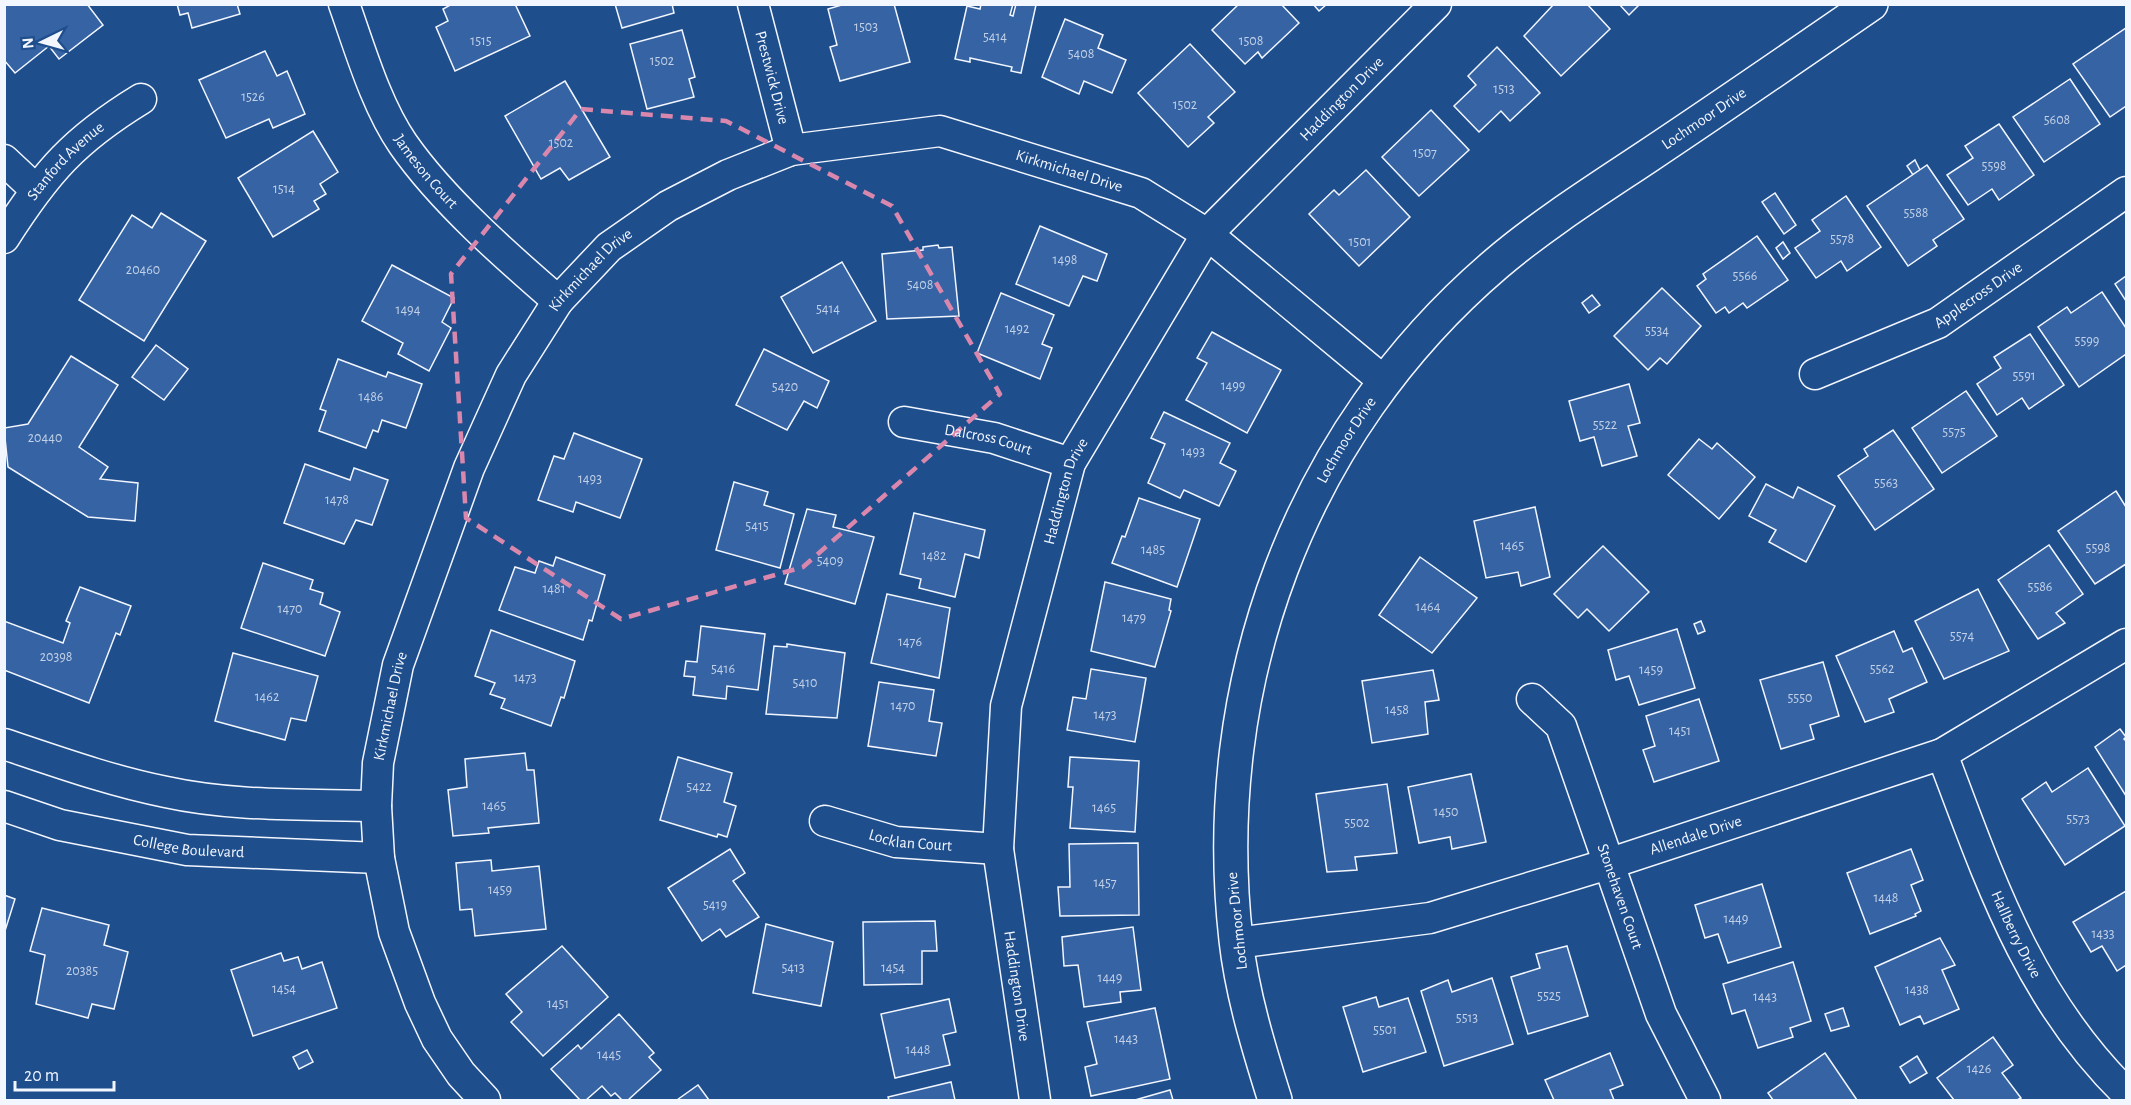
<svg xmlns="http://www.w3.org/2000/svg" width="2131" height="1105" font-family="'Alegreya Sans',sans-serif">
<rect width="100%" height="100%" fill="#1f4e8c"/>
<g fill="#3563a3" stroke="#f2f6ff" stroke-width="1.5">
<polygon points="4,4 87,4 103,25 59,59 49,46 15,73 4,60"/>
<polygon points="177,4 237,4 240,14 192,28 188,13 180,15"/>
<polygon points="452,4 515,4 530,36 455,71 436,27 448,21 443,9"/>
<polygon points="615,4 672,4 674,13 622,28"/>
<polygon points="845,4 894,4 910,62 840,81 830,47 837,45 828,9"/>
<polygon points="981,4 1013,4 1010,15 1013,16 1016,4 1036,5 1021,73 1011,71 1012,67 970,58 970,62 955,59 967,6 980,9"/>
<polygon points="1239,4 1281,4 1299,23 1262,58 1258,52 1245,64 1212,30"/>
<polygon points="1313,4 1327,4 1319,11"/>
<polygon points="1554,4 1587,4 1610,29 1561,76 1524,36"/>
<polygon points="1619,4 1640,4 1629,15"/>
<polygon points="1065,19 1103,35 1098,48 1126,60 1112,93 1084,81 1079,94 1042,77"/>
<polygon points="2126,28 2126,106 2110,117 2073,64"/>
<polygon points="682,30 695,77 689,79 694,97 647,109 630,44"/>
<polygon points="1190,44 1235,92 1208,117 1214,123 1188,147 1138,93"/>
<polygon points="1497,47 1540,93 1510,121 1501,111 1479,132 1454,106 1476,85 1468,76"/>
<polygon points="265,51 277,76 287,71 305,114 273,128 269,119 226,138 199,80"/>
<polygon points="2070,79 2100,124 2044,162 2013,117"/>
<polygon points="565,81 610,157 569,180 560,168 541,179 505,116"/>
<polygon points="1431,110 1469,150 1419,196 1382,157"/>
<polygon points="1999,124 2034,175 1999,200 1992,189 1968,205 1947,175 1973,158 1965,146"/>
<polygon points="313,131 338,172 320,184 326,194 314,201 319,209 273,237 238,178"/>
<polygon points="1915,160 1920,170 1913,175 1907,166"/>
<polygon points="1927,165 1964,219 1933,240 1937,246 1908,266 1867,206"/>
<polygon points="1366,170 1410,217 1359,266 1309,214 1334,190 1339,195"/>
<polygon points="1775,193 1796,225 1784,234 1762,202"/>
<polygon points="1846,196 1881,247 1847,271 1841,261 1816,278 1795,248 1820,231 1812,220"/>
<polygon points="161,213 206,241 144,341 79,300 132,215 152,228"/>
<polygon points="1040,226 1107,254 1097,281 1083,276 1069,306 1016,284"/>
<polygon points="1757,236 1788,280 1747,308 1743,303 1729,313 1725,307 1716,313 1697,286 1706,279 1703,274"/>
<polygon points="1783,242 1790,253 1783,259 1776,248"/>
<polygon points="938,245 939,248 952,247 959,316 887,319 882,254 923,250 923,247"/>
<polygon points="842,262 876,321 813,353 781,297"/>
<polygon points="392,265 454,298 442,322 451,328 429,371 398,354 403,343 362,321"/>
<polygon points="2126,276 2126,301 2115,284"/>
<polygon points="1662,288 1701,326 1667,364 1660,358 1648,370 1614,336"/>
<polygon points="2102,292 2126,328 2126,354 2079,387 2038,327 2067,307 2071,313"/>
<polygon points="1001,293 1054,315 1042,344 1052,348 1040,379 977,353"/>
<polygon points="1592,295 1600,305 1589,313 1582,303"/>
<polygon points="1212,332 1281,370 1247,433 1186,400 1207,363 1197,358"/>
<polygon points="2030,334 2064,385 2029,409 2022,398 1997,415 1977,384 2001,368 1994,357"/>
<polygon points="156,345 188,369 164,400 132,377"/>
<polygon points="764,349 829,381 817,408 804,401 787,430 736,405"/>
<polygon points="71,356 118,385 79,447 108,467 100,479 138,483 135,521 88,517 8,467 4,428 28,424"/>
<polygon points="338,359 386,377 388,372 422,384 406,428 382,420 378,432 373,430 366,448 319,431 326,411 320,409"/>
<polygon points="1629,384 1640,423 1628,426 1637,456 1602,466 1594,437 1580,441 1569,401"/>
<polygon points="1966,391 1997,436 1942,473 1912,428"/>
<polygon points="1164,412 1230,443 1220,463 1236,471 1219,506 1184,490 1180,498 1148,483 1165,444 1151,438"/>
<polygon points="1893,430 1934,489 1875,530 1838,476 1868,456 1864,449"/>
<polygon points="574,433 642,459 620,518 576,502 573,512 538,500 554,456 564,459"/>
<polygon points="1699,439 1712,449 1717,443 1755,477 1719,519 1668,475"/>
<polygon points="305,464 350,480 354,468 388,480 372,525 356,520 344,544 284,523"/>
<polygon points="734,482 768,492 764,505 794,514 780,568 716,550"/>
<polygon points="1766,484 1793,498 1798,487 1835,506 1806,562 1769,542 1776,530 1749,516"/>
<polygon points="2116,491 2126,507 2126,564 2095,584 2058,531"/>
<polygon points="1139,498 1200,519 1177,587 1112,563 1122,536 1125,537"/>
<polygon points="1535,507 1550,577 1521,586 1518,572 1486,578 1474,521"/>
<polygon points="807,509 836,515 833,527 874,537 855,604 785,584"/>
<polygon points="914,513 985,530 979,558 965,554 955,597 919,588 921,579 900,574"/>
<polygon points="2049,545 2083,594 2056,613 2065,623 2038,639 1998,580"/>
<polygon points="1603,546 1649,592 1609,631 1587,609 1578,618 1554,594"/>
<polygon points="556,557 605,575 592,621 589,620 583,640 499,610 515,567 535,573 539,561 553,566"/>
<polygon points="1420,557 1477,598 1432,653 1379,615"/>
<polygon points="263,563 313,580 310,589 323,593 320,604 340,612 325,656 241,628"/>
<polygon points="1105,582 1171,599 1169,610 1171,611 1155,667 1091,651"/>
<polygon points="80,587 131,606 120,635 116,633 89,703 4,670 4,621 63,643 70,623 66,621"/>
<polygon points="1978,589 2009,651 1944,679 1915,621"/>
<polygon points="887,594 950,608 939,678 871,663"/>
<polygon points="1701,621 1705,631 1698,634 1694,624"/>
<polygon points="701,626 765,634 758,690 727,686 726,699 693,695 695,677 684,676 686,661 697,662"/>
<polygon points="1677,629 1695,688 1639,705 1629,676 1616,680 1608,650"/>
<polygon points="491,630 575,661 564,698 561,697 551,726 501,708 505,699 490,694 495,683 475,676"/>
<polygon points="1894,631 1903,652 1912,648 1927,682 1889,699 1894,712 1865,722 1836,656"/>
<polygon points="787,644 845,653 837,718 766,714 774,646 787,647"/>
<polygon points="233,653 318,676 306,721 291,718 285,740 215,721"/>
<polygon points="1823,662 1839,716 1810,725 1814,739 1781,749 1760,680"/>
<polygon points="1091,669 1146,678 1135,742 1067,730 1073,697 1086,699"/>
<polygon points="1433,670 1439,700 1425,702 1428,734 1372,743 1362,681"/>
<polygon points="879,682 934,690 929,721 942,723 936,756 868,746"/>
<polygon points="1699,699 1719,761 1654,782 1643,750 1655,746 1646,716"/>
<polygon points="2120,729 2126,737 2124,739 2126,741 2126,796 2095,747"/>
<polygon points="525,753 527,770 534,770 539,823 488,828 489,833 453,836 448,790 467,787 465,759"/>
<polygon points="678,757 732,773 724,802 736,806 727,837 718,834 717,837 660,820"/>
<polygon points="1070,757 1139,761 1135,832 1070,828 1073,787 1068,787"/>
<polygon points="2088,768 2125,826 2065,865 2022,799 2046,782 2052,792"/>
<polygon points="1471,774 1486,842 1452,849 1450,837 1419,843 1408,787"/>
<polygon points="1387,784 1397,853 1355,857 1357,870 1327,872 1316,794"/>
<polygon points="1138,843 1139,915 1060,916 1058,887 1070,887 1069,844"/>
<polygon points="730,849 745,873 733,881 759,917 726,937 720,929 702,941 668,888"/>
<polygon points="1911,849 1923,880 1911,885 1921,911 1915,914 1916,916 1870,934 1847,873"/>
<polygon points="491,860 492,871 539,866 546,929 475,936 472,909 460,910 456,863"/>
<polygon points="1762,884 1781,947 1728,963 1718,934 1705,938 1695,905"/>
<polygon points="2126,891 2126,965 2117,971 2102,946 2091,952 2073,922"/>
<polygon points="4,895 15,899 4,934"/>
<polygon points="42,908 109,925 104,945 128,952 114,1009 92,1004 88,1018 36,1004 45,955 30,951"/>
<polygon points="935,921 937,951 922,951 922,984 864,985 863,922"/>
<polygon points="766,924 833,942 821,1006 753,993"/>
<polygon points="1133,927 1141,990 1120,992 1121,1002 1084,1007 1078,965 1064,966 1062,937"/>
<polygon points="1940,938 1955,965 1942,970 1959,1009 1924,1024 1920,1016 1900,1025 1875,967"/>
<polygon points="562,946 608,997 543,1056 511,1022 522,1012 506,994"/>
<polygon points="1567,946 1588,1016 1528,1034 1511,977 1540,968 1536,954"/>
<polygon points="281,953 284,961 298,957 302,969 322,962 337,1008 253,1036 231,970"/>
<polygon points="1793,962 1811,1021 1790,1028 1793,1037 1758,1048 1745,1010 1732,1014 1723,984"/>
<polygon points="1492,978 1513,1044 1444,1066 1421,991 1448,980 1452,992"/>
<polygon points="1376,997 1379,1007 1408,998 1426,1052 1363,1072 1343,1007"/>
<polygon points="949,999 956,1032 943,1035 950,1065 895,1078 881,1014"/>
<polygon points="1155,1008 1170,1079 1091,1096 1085,1067 1097,1064 1087,1022"/>
<polygon points="1843,1008 1849,1026 1831,1031 1825,1014"/>
<polygon points="619,1014 654,1053 649,1057 661,1070 628,1100 622,1100 615,1093 611,1096 602,1086 586,1100 580,1100 551,1069 578,1045 581,1049"/>
<polygon points="1993,1037 2013,1065 2002,1073 2021,1098 2017,1100 1954,1100 1937,1078"/>
<polygon points="307,1050 313,1062 299,1069 293,1057"/>
<polygon points="1610,1053 1623,1085 1610,1090 1614,1100 1554,1100 1545,1080"/>
<polygon points="1825,1053 1857,1100 1773,1100 1768,1093"/>
<polygon points="1917,1056 1927,1073 1910,1083 1900,1067"/>
<polygon points="951,1082 955,1100 889,1100 888,1097"/>
<polygon points="698,1085 709,1100 677,1100"/>
<polygon points="1170,1090 1173,1100 1135,1100"/>
</g>
<g fill="none" stroke-linecap="round" stroke-linejoin="round">
<g stroke="#f2f6ff" stroke-width="33">
<g id="street">
<path id="s1" d="M344,4C360,49 376,105 403,144C442,200 506,256 558,301"/>
<path id="s2" d="M753,4L791,150"/>
<polyline points="4,160 35,189"/>
<path id="s3" d="M4,238C46,172 74,140 141,99"/>
<path id="s4" d="M1815,374L1938,323L2126,192"/>
<path id="s5" d="M904,422L994,438L1070,463"/>
<path id="s6" d="M1532,699L1561,726L1661,1014L1705,1100"/>
<path d="M4,744C58,762 111,781 166,792C234,807 307,804 376,806"/>
<path id="s7" d="M1942,754C1989,878 2028,997 2126,1093"/>
<path id="s8" d="M4,806L60,825L187,850L379,858"/>
<path id="s9" d="M825,821L896,842L998,849"/>
<path id="s10" d="M1236,943L1430,918L1608,864L1942,754L2126,644"/>
<path id="s11" d="M485,1100L461,1074L437,1039L420,1003L394,932L379,858L376,806L378,763L398,665L469,468L511,375L558,301L609,247L668,206L728,175L791,150L940,131L1141,193L1207,234L1385,382"/>
<path id="s12" d="M1035,1100L998,849L1006,706L1070,463L1207,234L1436,4"/>
</g>
</g>
<g stroke="#f2f6ff" stroke-width="36">
<g id="secondary">
<path id="s13" d="M1275,1100C1259,1049 1242,994 1236,940C1207,684 1299,432 1496,264C1543,224 1597,190 1648,156C1723,106 1797,55 1871,4"/>
</g>
</g>
<use href="#street" stroke="#1f4e8c" stroke-width="30"/>
<use href="#secondary" stroke="#1f4e8c" stroke-width="33"/>
</g>
<path fill="none" stroke="#da87ad" stroke-width="4.5" stroke-dasharray="12 8" stroke-linejoin="round" d="M581,109L726,121L892,206L1000,394L803,567L621,619L466,518L451,274Z"/>
<g text-anchor="middle" dominant-baseline="central" stroke-width="4.5" stroke-linejoin="round" paint-order="stroke">
<g font-size="14" fill="#c3d1e8">
<text x="866" y="27">1503</text>
<text x="995" y="37">5414</text>
<text x="481" y="41">1515</text>
<text x="1251" y="41">1508</text>
<text x="1081" y="54">5408</text>
<text x="662" y="61">1502</text>
<text x="1504" y="89">1513</text>
<text x="253" y="97">1526</text>
<text x="1185" y="105">1502</text>
<text x="2057" y="120">5608</text>
<text x="561" y="143">1502</text>
<text x="1425" y="153">1507</text>
<text x="1994" y="166">5598</text>
<text x="284" y="189">1514</text>
<text x="1916" y="213">5588</text>
<text x="1842" y="239">5578</text>
<text x="1360" y="242">1501</text>
<text x="1065" y="260">1498</text>
<text x="143" y="270">20460</text>
<text x="1745" y="276">5566</text>
<text x="920" y="285">5408</text>
<text x="828" y="309">5414</text>
<text x="408" y="310">1494</text>
<text x="1017" y="329">1492</text>
<text x="1657" y="331">5534</text>
<text x="2087" y="341">5599</text>
<text x="2024" y="376">5591</text>
<text x="1233" y="386">1499</text>
<text x="785" y="387">5420</text>
<text x="371" y="397">1486</text>
<text x="1605" y="425">5522</text>
<text x="1954" y="432">5575</text>
<text x="45" y="438">20440</text>
<text x="1193" y="452">1493</text>
<text x="590" y="479">1493</text>
<text x="1886" y="483">5563</text>
<text x="337" y="500">1478</text>
<text x="757" y="526">5415</text>
<text x="1512" y="546">1465</text>
<text x="2098" y="548">5598</text>
<text x="1153" y="550">1485</text>
<text x="934" y="556">1482</text>
<text x="830" y="561">5409</text>
<text x="2040" y="587">5586</text>
<text x="554" y="589">1481</text>
<text x="1428" y="607">1464</text>
<text x="290" y="609">1470</text>
<text x="1134" y="618">1479</text>
<text x="1962" y="636">5574</text>
<text x="910" y="642">1476</text>
<text x="56" y="657">20398</text>
<text x="723" y="669">5416</text>
<text x="1882" y="669">5562</text>
<text x="1651" y="670">1459</text>
<text x="525" y="678">1473</text>
<text x="805" y="683">5410</text>
<text x="267" y="697">1462</text>
<text x="1800" y="698">5550</text>
<text x="903" y="706">1470</text>
<text x="1397" y="710">1458</text>
<text x="1105" y="715">1473</text>
<text x="1680" y="731">1451</text>
<text x="699" y="787">5422</text>
<text x="494" y="806">1465</text>
<text x="1104" y="808">1465</text>
<text x="1446" y="812">1450</text>
<text x="2078" y="819">5573</text>
<text x="1357" y="823">5502</text>
<text x="1105" y="883">1457</text>
<text x="500" y="890">1459</text>
<text x="1886" y="898">1448</text>
<text x="715" y="905">5419</text>
<text x="1736" y="919">1449</text>
<text x="2103" y="934">1433</text>
<text x="793" y="968">5413</text>
<text x="893" y="968">1454</text>
<text x="82" y="971">20385</text>
<text x="1110" y="978">1449</text>
<text x="284" y="989">1454</text>
<text x="1917" y="990">1438</text>
<text x="1549" y="996">5525</text>
<text x="1765" y="997">1443</text>
<text x="558" y="1004">1451</text>
<text x="1467" y="1018">5513</text>
<text x="1385" y="1030">5501</text>
<text x="1126" y="1039">1443</text>
<text x="918" y="1050">1448</text>
<text x="609" y="1055">1445</text>
<text x="1979" y="1069">1426</text>
</g>
<g font-size="16" fill="#f2f6ff" stroke="#1f4e8c">
<text stroke="none"><textPath href="#s2" startOffset="76">Prestwick Drive</textPath></text>
<text stroke="none"><textPath href="#s12" startOffset="1106">Haddington Drive</textPath></text>
<text stroke="none"><textPath href="#s13" startOffset="1173">Lochmoor Drive</textPath></text>
<text stroke="none"><textPath href="#s3" startOffset="99">Stanford Avenue</textPath></text>
<text stroke="none"><textPath href="#s1" startOffset="188">Jameson Court</textPath></text>
<text stroke="none"><textPath href="#s11" startOffset="1430">Kirkmichael Drive</textPath></text>
<text stroke="none"><textPath href="#s11" startOffset="908">Kirkmichael Drive</textPath></text>
<text stroke="none"><textPath href="#s4" startOffset="182">Applecross Drive</textPath></text>
<text stroke="none"><textPath href="#s5" startOffset="86">Dalcross Court</textPath></text>
<text stroke="none"><textPath href="#s13" startOffset="687">Lochmoor Drive</textPath></text>
<text stroke="none"><textPath href="#s12" startOffset="620">Haddington Drive</textPath></text>
<text stroke="none"><textPath href="#s11" startOffset="422">Kirkmichael Drive</textPath></text>
<text stroke="none"><textPath href="#s10" startOffset="474">Allendale Drive</textPath></text>
<text stroke="none"><textPath href="#s9" startOffset="88">Locklan Court</textPath></text>
<text stroke="none"><textPath href="#s8" startOffset="190">College Boulevard</textPath></text>
<text stroke="none"><textPath href="#s6" startOffset="220">Stonehaven Court</textPath></text>
<text transform="translate(1237 921) rotate(-96)">Lochmoor Drive</text>
<text stroke="none"><textPath href="#s7" startOffset="195">Hallberry Drive</textPath></text>
<text transform="translate(1017 986) rotate(82)">Haddington Drive</text>
</g>
</g>
<rect width="2131" height="1105" fill="none" stroke="#f2f6ff" stroke-width="12"/>
<g transform="translate(42 42) rotate(265)" stroke="#1f4e8c" stroke-width="4.5" paint-order="stroke">
<path d="M0-4.5L10 22L0 15L-10 22Z" fill="#f2f6ff"/>
<text y="-9" font-size="16" font-weight="bold" text-anchor="middle" fill="#f2f6ff">N</text>
</g>
<path d="M15 1081v9h99v-9" fill="none" stroke="#f2f6ff" stroke-width="3"/>
<text x="24" y="1081" font-size="18" fill="#f2f6ff" stroke="#1f4e8c" stroke-width="4.5" paint-order="stroke">20 m</text>
</svg>
